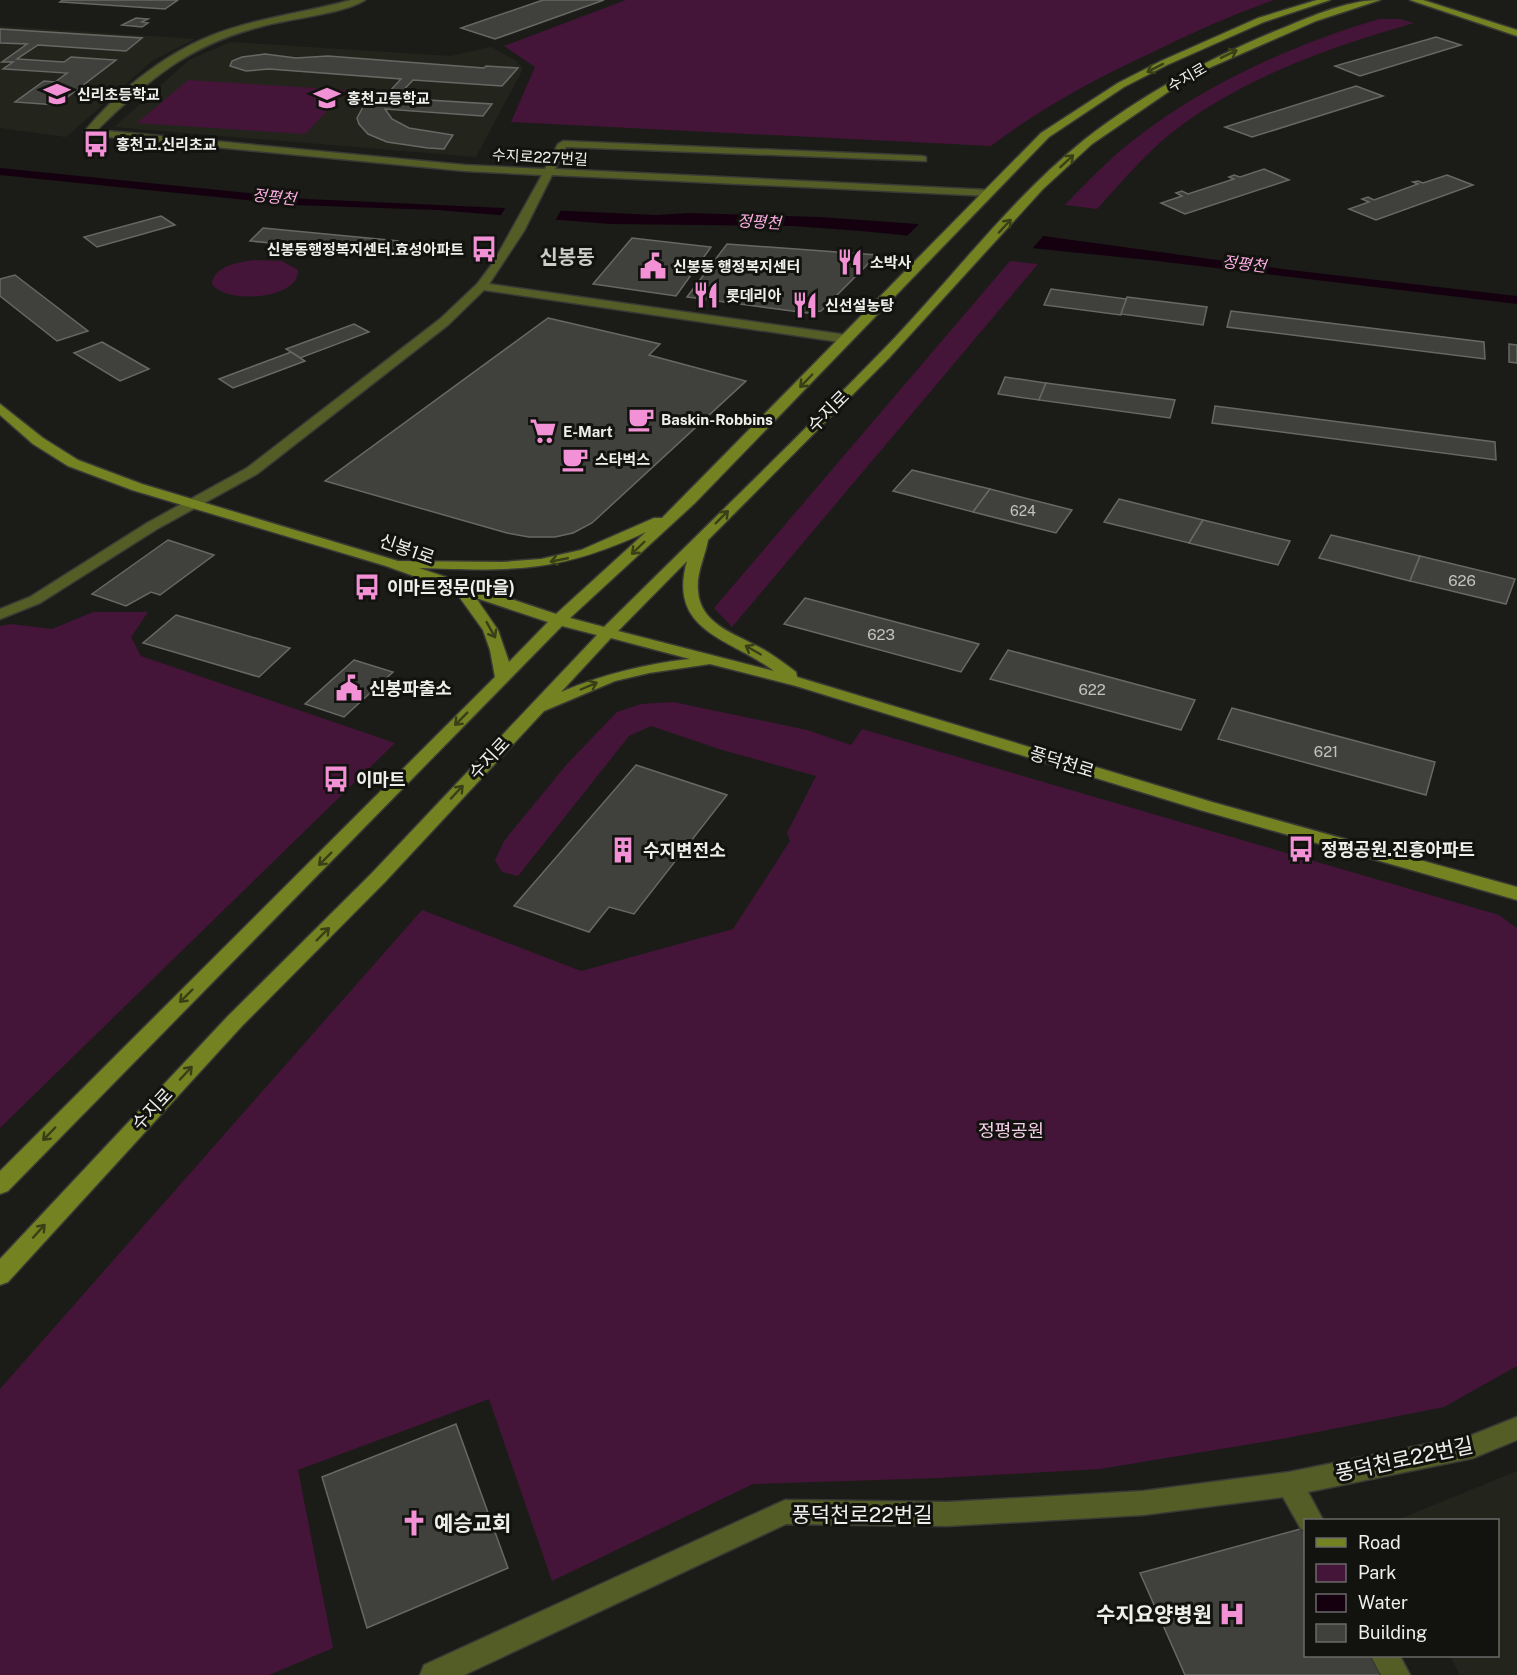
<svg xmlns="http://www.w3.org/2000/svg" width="1517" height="1675" font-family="'Public Sans','Noto Sans KR',sans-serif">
<rect width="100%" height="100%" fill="#1b1c18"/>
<g fill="#23251c">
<polygon points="0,26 195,39 153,60 66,137 0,128"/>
<polygon points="231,42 450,56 491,47 517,61 523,69 476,157 114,127 189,60"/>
<polygon points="1517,1471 1517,1675 1460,1675 1450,1656 1498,1656 1498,1520 1397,1520"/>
</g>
<g fill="#441538">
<path d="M626,0H1274C1233,14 1192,33 1153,52C1095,79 1042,107 991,146L511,122L535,67L504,46Z"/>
<path d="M1379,19H1400L1414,23C1330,47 1239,79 1170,134C1143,156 1120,184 1097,209L1065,205C1086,183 1107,161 1131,142C1202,85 1292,45 1379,19Z"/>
<polygon points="188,80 348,90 305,134 137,123"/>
<path d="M255,260L282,261L298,270C300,299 226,305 212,284C214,265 240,262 255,260Z"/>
<polygon points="1010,261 1038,264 732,627 714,608"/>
<polygon points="93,612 148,612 131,637 141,656 395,743 0,1128 0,626 11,624 52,629"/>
<polygon points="673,702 807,730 851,745 862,729 1499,915 1517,928 1517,1366 1444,1407 1287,1438 1100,1469 939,1478 753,1484 552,1581 489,1399 298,1470 333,1648 269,1675 0,1675 0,1389 422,910 581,971 733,929 790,841 787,833 816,776 722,750 651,726 629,736 518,876 502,872 495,860 504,841 567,764 617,712 641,704"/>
</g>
<polygon fill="#15000f" points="0,168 307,199 656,215 689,213 820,217 1000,230 1290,270 1517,296 1517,304 1149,260 861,231 793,226 610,224 437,210 295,205 0,175"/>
<g fill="#1b1c18">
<polygon points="507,205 562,208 554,223 498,220"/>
<polygon points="922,221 1000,227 1047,232 1030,251 904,239"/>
</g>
<g fill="#40413d" stroke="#676864" stroke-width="1.5">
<polygon points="63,0 178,0 165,9 60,2"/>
<polygon points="543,0 604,0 495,39 461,28"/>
<polygon points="136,18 148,19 142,22 148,23 142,27 122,25"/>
<polygon points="0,29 142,38 126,51 38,45 17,59 64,62 71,57 116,60 57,105 15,102 44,81 55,82 67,73 3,69 13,62 2,62 27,44 0,43"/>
<polygon points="1436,37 1461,45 1360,76 1335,66"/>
<polygon points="265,54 296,58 328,56 484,68 486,66 518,68 502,86 413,80 396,98 492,104 483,116 385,109 392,119 409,128 453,135 444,149 428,148 387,142 368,134 359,124 357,118 363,107 389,92 401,79 269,69 246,71 230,66 232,61 242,57"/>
<polygon points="1356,86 1383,96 1252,137 1225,127"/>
<polygon points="1264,169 1289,180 1185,214 1161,203 1182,196 1176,193 1182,191 1188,194 1234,179 1229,177 1234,175 1240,177"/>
<polygon points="1447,175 1473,185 1376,220 1349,209 1369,202 1362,199 1368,197 1374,200 1418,184 1413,182 1418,181 1423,183"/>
<polygon points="161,216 175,225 97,247 84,237"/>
<polygon points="263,228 411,242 400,255 250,241"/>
<polygon points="632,238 711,247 676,296 593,284"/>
<polygon points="727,244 877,255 821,311 807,313 687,297"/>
<polygon points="15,275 88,331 57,341 0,296 0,279"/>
<polygon points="1051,289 1127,299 1121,315 1044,305"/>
<polygon points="1127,297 1207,307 1203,325 1121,314"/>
<polygon points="1231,311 1484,342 1485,359 1227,327"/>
<polygon points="548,318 660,344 649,355 746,381 592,523 573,533 555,537 529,537 507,533 325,481"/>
<polygon points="354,324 369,332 300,358 286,349"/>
<polygon points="102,342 149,369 120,381 74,353"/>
<polygon points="1509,344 1517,345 1517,363 1509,362"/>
<polygon points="291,352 305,361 233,388 219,379"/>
<polygon points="1005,377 1046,383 1039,400 998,394"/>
<polygon points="1046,383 1175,400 1170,418 1039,400"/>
<polygon points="1215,406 1495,442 1496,460 1212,423"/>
<polygon points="912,470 990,489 973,512 893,491"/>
<polygon points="990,489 1072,510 1056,533 973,512"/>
<polygon points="1119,499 1203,520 1189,543 1104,522"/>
<polygon points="1203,520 1290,541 1278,565 1189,543"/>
<polygon points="1331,535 1420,556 1410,581 1319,558"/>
<polygon points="168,540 214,555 160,595 151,592 126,606 92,594"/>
<polygon points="1420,556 1515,579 1506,604 1410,581"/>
<polygon points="805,598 979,644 961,672 784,624"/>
<polygon points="176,615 290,648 259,677 143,643"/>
<polygon points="1008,650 1195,700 1181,730 990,679"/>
<polygon points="354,660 393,672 344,717 305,704"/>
<polygon points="1232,708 1435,762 1426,795 1218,739"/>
<polygon points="636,765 727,795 634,914 609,907 589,932 514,906"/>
<polygon points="456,1424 508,1568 367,1628 322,1477"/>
<polygon points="1304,1528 1306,1656 1371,1656 1381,1675 1185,1675 1140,1573"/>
</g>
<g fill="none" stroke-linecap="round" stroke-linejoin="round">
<g stroke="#393a36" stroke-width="3">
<g id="street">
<path d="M351,0H365C346,13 288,19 263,26C188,45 151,78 97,130L465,165L545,169L558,144L563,141L922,156L926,157V161L566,147L555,169L989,190L994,193L989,196L552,175L524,231L489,284L847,335L853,339L847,343L484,290L448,325L257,474L157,529L40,603L0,619V609L30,597L147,523L247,468L440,319L477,284L493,263L542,175L465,171L89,135L84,132C116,93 162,56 208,37C254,18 304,13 351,0Z"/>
<polygon points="1517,1417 1517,1440 1473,1458 1308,1492 1323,1520 1306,1520 1306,1531 1301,1529 1283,1497 1143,1515 947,1526 786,1524 464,1675 420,1675 424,1665 785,1500 947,1502 1143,1491 1289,1472 1472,1435"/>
<polygon points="1371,1656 1400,1656 1410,1675 1381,1675"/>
</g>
</g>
<g stroke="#393a36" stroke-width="3">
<g id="secondary">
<path d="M1317,0H1330L1264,22L1167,65L1124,87L1049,137L695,503L570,618L604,627C696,536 789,446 879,354C948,284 1007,202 1084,140C1141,95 1206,60 1273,32C1306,19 1345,0 1380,0L1316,21L1193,75L1092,144L1043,189L889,358L708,540C705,557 696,573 698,591C700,624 735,634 761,648C773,655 784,663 796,672L797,677L1212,802L1517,887V900L1200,810L796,686L710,664L649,673L615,681L544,711L385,882L242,1026L8,1282L0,1285V1259L228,1016L371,874L597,635L562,626L8,1191L0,1194V1171L495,677L490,650L483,630L455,591L386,566L132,490L68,466L33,444L0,415V404L43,438L78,460L142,484L398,561L502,562L541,559L581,550L654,518H662L1041,133L1118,83L1161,61L1258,18ZM646,532L556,614L419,568C513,571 559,573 646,532ZM687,561C667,632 730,638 774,671L618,631ZM476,598L548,622L509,662L498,630ZM611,638L690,659C644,664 604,674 561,692Z"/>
<polygon points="1410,0 1423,0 1517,30 1517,36"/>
</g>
</g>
<use href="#street" fill="#545d26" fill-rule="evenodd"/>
<use href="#secondary" fill="#748221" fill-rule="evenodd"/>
</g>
<defs><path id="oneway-shaft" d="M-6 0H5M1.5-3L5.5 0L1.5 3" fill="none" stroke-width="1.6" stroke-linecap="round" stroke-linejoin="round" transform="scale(1.5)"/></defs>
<g stroke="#393f16">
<use href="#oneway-shaft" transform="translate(1229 54) rotate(-26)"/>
<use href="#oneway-shaft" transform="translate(1155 68) rotate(153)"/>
<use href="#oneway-shaft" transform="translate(1067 161) rotate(-43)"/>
<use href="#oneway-shaft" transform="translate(1005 226) rotate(-47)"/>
<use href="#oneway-shaft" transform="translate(806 381) rotate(134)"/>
<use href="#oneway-shaft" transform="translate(722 517) rotate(-45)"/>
<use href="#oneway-shaft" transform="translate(638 548) rotate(136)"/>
<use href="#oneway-shaft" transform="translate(559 560) rotate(169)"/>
<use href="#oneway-shaft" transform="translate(491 630) rotate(61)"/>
<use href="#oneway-shaft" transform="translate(753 650) rotate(-150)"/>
<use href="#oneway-shaft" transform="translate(589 686) rotate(-23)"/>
<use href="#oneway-shaft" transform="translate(461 719) rotate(135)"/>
<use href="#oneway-shaft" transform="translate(457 792) rotate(-47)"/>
<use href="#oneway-shaft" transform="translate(325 859) rotate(135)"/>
<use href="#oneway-shaft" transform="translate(323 934) rotate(-45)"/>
<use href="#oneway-shaft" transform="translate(186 996) rotate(135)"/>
<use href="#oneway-shaft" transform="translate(186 1073) rotate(-47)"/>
<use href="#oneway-shaft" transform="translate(49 1134) rotate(134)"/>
<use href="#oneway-shaft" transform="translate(39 1231) rotate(-48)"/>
</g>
<defs>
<g id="school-bare" transform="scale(2.07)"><path d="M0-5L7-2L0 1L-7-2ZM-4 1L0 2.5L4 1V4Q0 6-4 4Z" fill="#f391d6" stroke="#12130f" stroke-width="2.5" paint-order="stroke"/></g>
<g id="bus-bare" transform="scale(2.07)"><path d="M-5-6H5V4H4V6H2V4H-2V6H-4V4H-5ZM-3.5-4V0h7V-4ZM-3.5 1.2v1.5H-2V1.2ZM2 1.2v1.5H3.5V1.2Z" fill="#f391d6" stroke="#12130f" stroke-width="2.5" paint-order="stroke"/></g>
<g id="restaurant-bare" transform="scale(2.07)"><path d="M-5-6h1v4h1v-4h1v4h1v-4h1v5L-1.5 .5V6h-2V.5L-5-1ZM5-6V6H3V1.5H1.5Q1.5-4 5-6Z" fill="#f391d6" stroke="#12130f" stroke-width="2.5" paint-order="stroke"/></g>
<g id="civic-bare" transform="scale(2.07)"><path d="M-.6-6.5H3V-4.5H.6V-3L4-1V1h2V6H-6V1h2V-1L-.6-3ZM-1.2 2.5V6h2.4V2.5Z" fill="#f391d6" stroke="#12130f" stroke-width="2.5" paint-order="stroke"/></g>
<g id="cafe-bare" transform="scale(2.07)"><path d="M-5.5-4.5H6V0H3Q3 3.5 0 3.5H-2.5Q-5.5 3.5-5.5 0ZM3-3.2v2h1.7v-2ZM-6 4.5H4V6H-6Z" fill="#f391d6" stroke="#12130f" stroke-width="2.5" paint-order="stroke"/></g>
<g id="supermarket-bare" transform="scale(2.07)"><path d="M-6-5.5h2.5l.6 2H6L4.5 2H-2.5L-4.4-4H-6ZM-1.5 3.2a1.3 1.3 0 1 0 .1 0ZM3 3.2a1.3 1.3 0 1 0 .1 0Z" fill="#f391d6" stroke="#12130f" stroke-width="2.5" paint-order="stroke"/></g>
<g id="building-bare" transform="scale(2.07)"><path d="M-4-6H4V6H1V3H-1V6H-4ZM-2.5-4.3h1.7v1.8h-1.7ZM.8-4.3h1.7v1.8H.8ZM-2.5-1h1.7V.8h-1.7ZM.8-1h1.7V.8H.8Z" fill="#f391d6" stroke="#12130f" stroke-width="2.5" paint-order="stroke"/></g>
<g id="church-bare" transform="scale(2.07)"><path d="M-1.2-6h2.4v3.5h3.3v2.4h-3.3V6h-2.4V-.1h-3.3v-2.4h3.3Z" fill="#f391d6" stroke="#12130f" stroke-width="2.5" paint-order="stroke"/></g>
<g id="hospital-bare" transform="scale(2.07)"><path d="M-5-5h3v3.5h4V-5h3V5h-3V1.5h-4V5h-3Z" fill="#f391d6" stroke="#12130f" stroke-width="2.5" paint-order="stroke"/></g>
</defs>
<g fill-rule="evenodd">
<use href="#school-bare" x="57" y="94"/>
<use href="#school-bare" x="327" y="98"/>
<use href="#bus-bare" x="96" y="144"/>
<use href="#bus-bare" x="484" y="249"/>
<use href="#restaurant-bare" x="850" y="262"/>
<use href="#civic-bare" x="653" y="266"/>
<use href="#restaurant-bare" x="706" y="295"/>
<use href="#restaurant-bare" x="805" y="305"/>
<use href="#cafe-bare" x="641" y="419"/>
<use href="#supermarket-bare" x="543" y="431"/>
<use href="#cafe-bare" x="575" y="459"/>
<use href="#bus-bare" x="367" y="587"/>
<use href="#civic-bare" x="349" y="688"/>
<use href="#bus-bare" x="336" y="779"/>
<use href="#bus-bare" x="1301" y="849"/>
<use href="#building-bare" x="623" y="850"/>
<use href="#church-bare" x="414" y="1523"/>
<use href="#hospital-bare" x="1232" y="1614"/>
</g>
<g text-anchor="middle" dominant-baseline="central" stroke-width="6" stroke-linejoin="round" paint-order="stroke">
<g font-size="14" fill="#c2c4c1">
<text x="1023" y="511">624</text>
</g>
<g font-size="15" fill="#eeefed" stroke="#12130f">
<text transform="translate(1187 77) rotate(-30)">수지로</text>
<text transform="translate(540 157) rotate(3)">수지로227번길</text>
</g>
<g font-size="15" font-weight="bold" fill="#eeefed" stroke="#12130f" text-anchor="start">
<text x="77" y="94">신리초등학교</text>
<text x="347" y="98">홍천고등학교</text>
<text x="116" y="144">홍천고.신리초교</text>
<text x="464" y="249" text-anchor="end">신봉동행정복지센터.효성아파트</text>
<text x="870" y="262">소박사</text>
<text x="673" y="266">신봉동 행정복지센터</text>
<text x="726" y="295">롯데리아</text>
<text x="825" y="305">신선설농탕</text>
<text x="661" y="419">Baskin-Robbins</text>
<text x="563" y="431">E-Mart</text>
<text x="595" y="459">스타벅스</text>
</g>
<g font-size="15" fill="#c2c4c1">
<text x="1462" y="580">626</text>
<text x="881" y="634">623</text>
<text x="1092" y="689">622</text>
<text x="1326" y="751">621</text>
</g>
<g font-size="16" font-style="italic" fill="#fbace2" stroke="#12130f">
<text transform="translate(274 197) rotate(6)">정평천</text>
<text transform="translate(759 222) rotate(3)">정평천</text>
<text transform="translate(1244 264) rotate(7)">정평천</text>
</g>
<g font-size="18" fill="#eeefed" stroke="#12130f">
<text transform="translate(828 411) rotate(-45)">수지로</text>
<text transform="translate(407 549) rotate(19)">신봉1로</text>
<text transform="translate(489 758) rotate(-47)">수지로</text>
<text transform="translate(1062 762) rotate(17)">풍덕천로</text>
<text transform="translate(152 1109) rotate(-47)">수지로</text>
</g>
<g font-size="18" font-weight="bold" fill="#eeefed" stroke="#12130f" text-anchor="start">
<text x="387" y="587">이마트정문(마을)</text>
<text x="369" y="688">신봉파출소</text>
<text x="356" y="779">이마트</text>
<text x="1321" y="849">정평공원.진흥아파트</text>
<text x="643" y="850">수지변전소</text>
</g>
<g font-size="18" fill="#f7cee9" stroke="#12130f">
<text x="1011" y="1130">정평공원</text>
</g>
<g font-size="20" font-weight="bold" fill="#cccdc9" stroke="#12130f">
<text x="567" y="257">신봉동</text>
</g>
<g font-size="21" fill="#eeefed" stroke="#12130f">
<text transform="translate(1404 1459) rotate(-12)">풍덕천로22번길</text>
<text x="862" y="1514">풍덕천로22번길</text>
</g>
<g font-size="21" font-weight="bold" fill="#eeefed" stroke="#12130f" text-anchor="start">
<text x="434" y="1523">예승교회</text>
<text x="1212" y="1614" text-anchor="end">수지요양병원</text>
</g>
</g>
<rect x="1304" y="1519" width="195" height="138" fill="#12130f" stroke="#6a6b68" stroke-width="1.5"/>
<rect x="1316" y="1538" width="30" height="9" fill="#748221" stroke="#6a6b68" stroke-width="1.5"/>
<text x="1358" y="1549" font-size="18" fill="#eeefed">Road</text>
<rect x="1316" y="1564" width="30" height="18" fill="#441538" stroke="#6a6b68" stroke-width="1.5"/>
<text x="1358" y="1579" font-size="18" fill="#eeefed">Park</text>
<rect x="1316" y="1594" width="30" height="18" fill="#15000f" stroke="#6a6b68" stroke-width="1.5"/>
<text x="1358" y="1609" font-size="18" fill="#eeefed">Water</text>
<rect x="1316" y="1624" width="30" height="18" fill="#40413d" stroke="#6a6b68" stroke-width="1.5"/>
<text x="1358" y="1639" font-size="18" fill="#eeefed">Building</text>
</svg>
